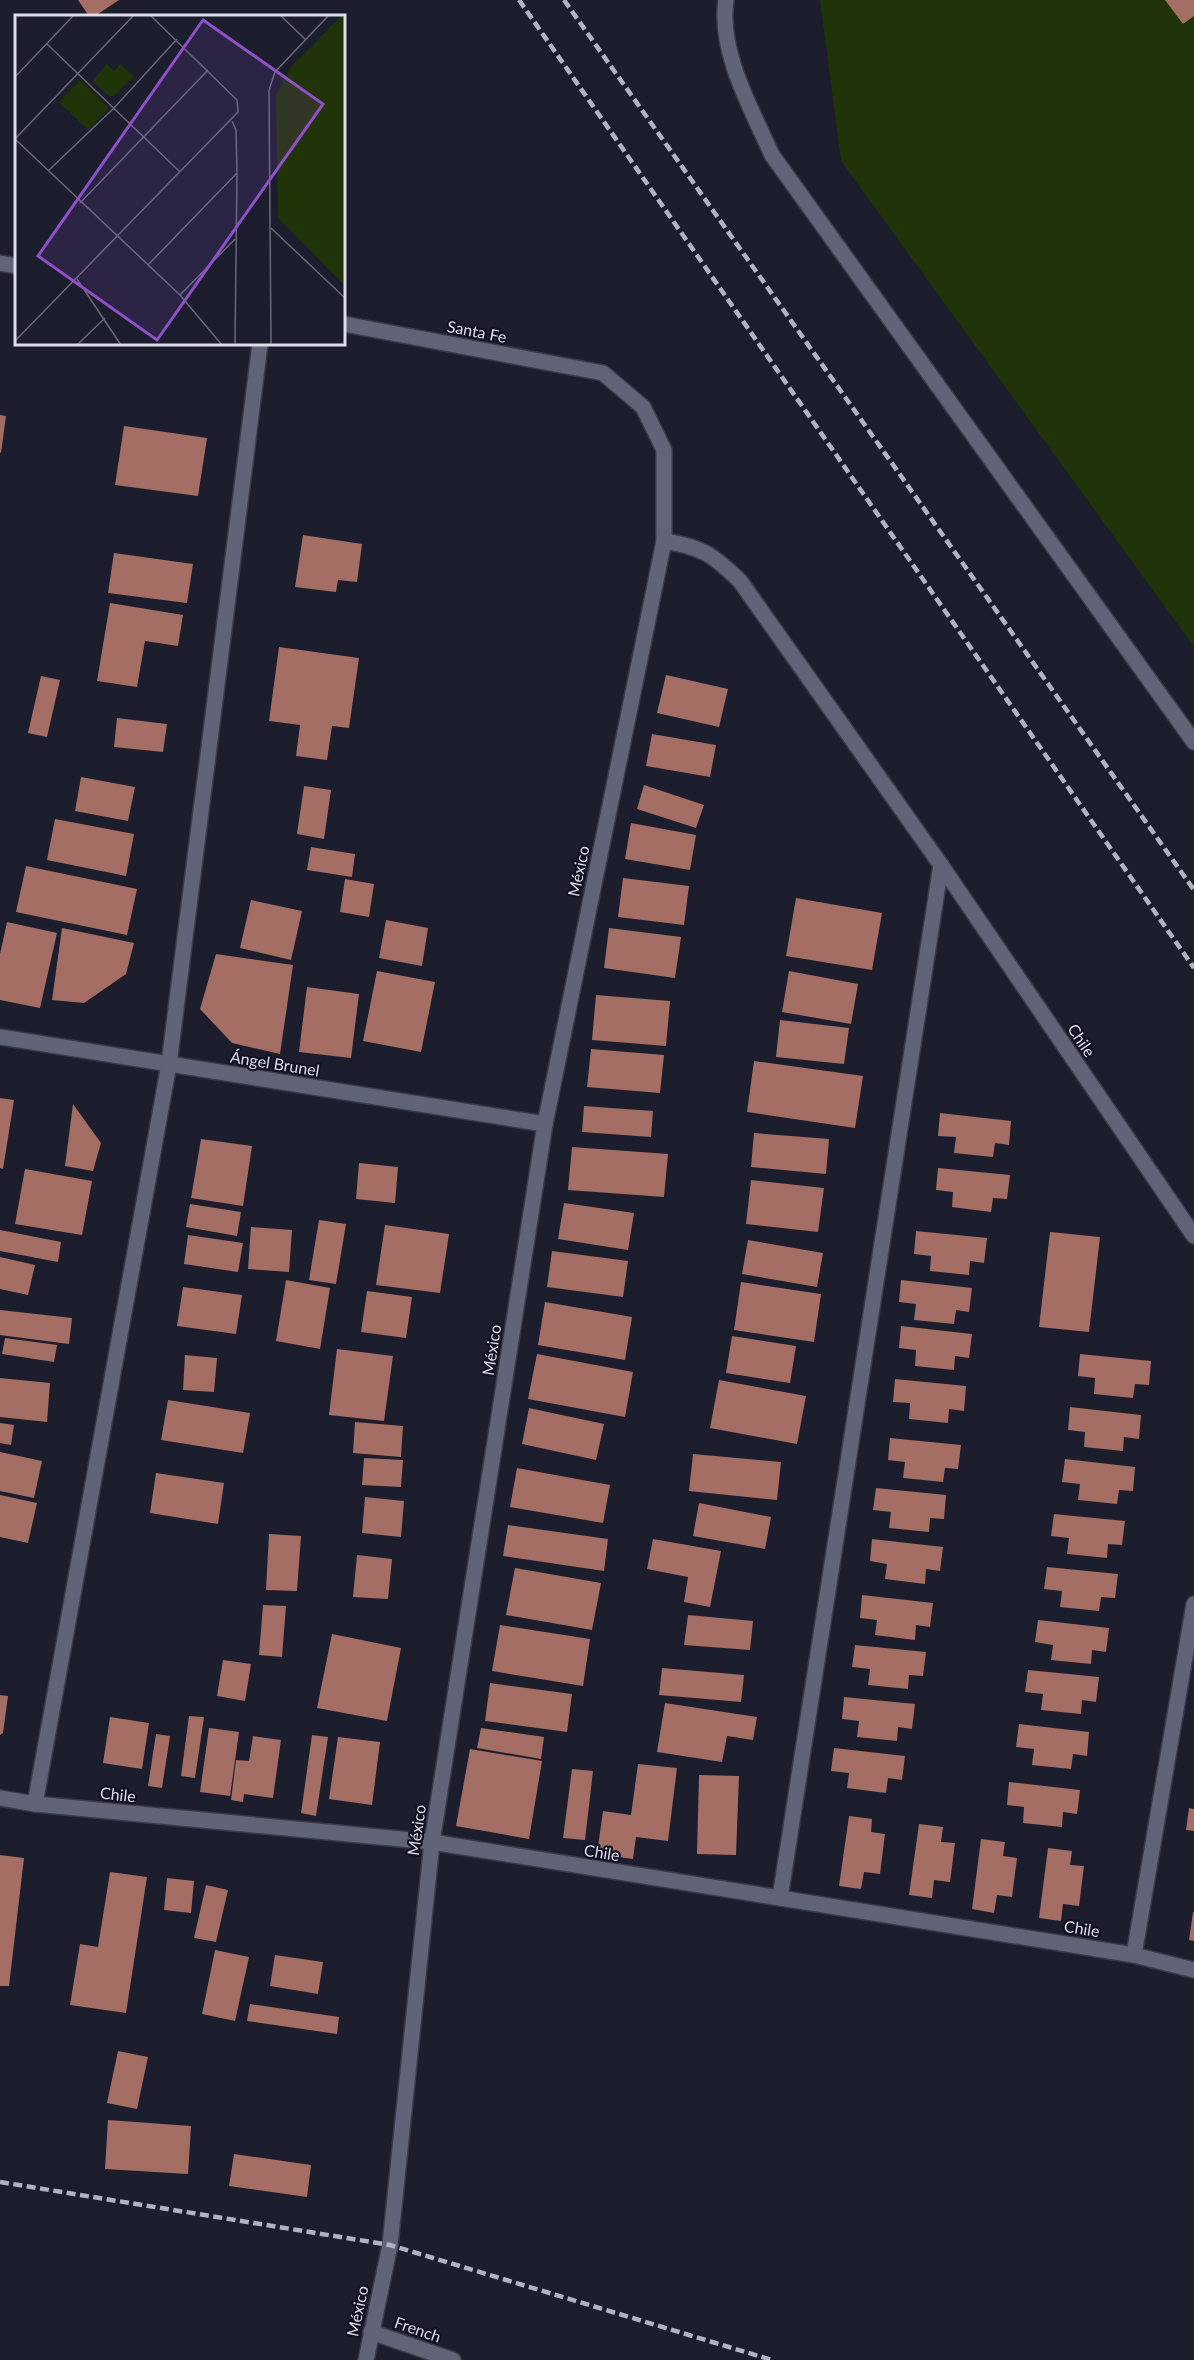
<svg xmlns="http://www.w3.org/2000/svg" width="1194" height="2360" font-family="Lato,sans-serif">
<rect width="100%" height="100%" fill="#1c1d2d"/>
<polygon fill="#213308" points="820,0 1194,0 1194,647 841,161"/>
<g fill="#a46e65">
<polygon points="78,0 119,0 95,16 89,16"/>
<polygon points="1165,0 1194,0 1194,16 1183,24"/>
<polygon points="0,415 6,416 1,453 0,452"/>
<polygon points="124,426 207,438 198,496 115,485"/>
<polygon points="303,535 362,544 357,582 338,580 336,592 295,587"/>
<polygon points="114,553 193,564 187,603 108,593"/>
<polygon points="110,603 183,615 178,646 145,641 137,687 97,681"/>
<polygon points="279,647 359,658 349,728 332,726 327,760 296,756 300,725 269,721"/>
<polygon points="666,675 728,689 719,727 657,713"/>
<polygon points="41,676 60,680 47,737 28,733"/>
<polygon points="117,718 167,724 163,752 114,747"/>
<polygon points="652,734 716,745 710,777 646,766"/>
<polygon points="81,777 135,787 128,821 75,811"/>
<polygon points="644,785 704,805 696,828 637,809"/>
<polygon points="304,786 331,790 324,839 297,834"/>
<polygon points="55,819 134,834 126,876 47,860"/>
<polygon points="631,823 696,835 690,870 625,859"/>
<polygon points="311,847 355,854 352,877 307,870"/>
<polygon points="26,866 137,889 127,935 16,912"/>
<polygon points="623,878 689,886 684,925 618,917"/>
<polygon points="345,879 374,884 369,917 340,912"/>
<polygon points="796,898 882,913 872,970 786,956"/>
<polygon points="251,900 302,911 291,960 240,948"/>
<polygon points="386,920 428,928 422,966 379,958"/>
<polygon points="7,922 57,933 40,1008 0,1000 0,954"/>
<polygon points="62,928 134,943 126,974 84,1003 52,1000"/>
<polygon points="609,928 681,937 675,978 604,968"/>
<polygon points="216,954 293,965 280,1054 232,1043 200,1009"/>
<polygon points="377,971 435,982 421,1052 363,1041"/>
<polygon points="789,971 858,984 851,1024 782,1012"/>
<polygon points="307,987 359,994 351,1058 299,1052"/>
<polygon points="596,995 670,1001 666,1046 592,1040"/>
<polygon points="780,1020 849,1028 844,1064 776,1057"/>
<polygon points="591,1049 664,1055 660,1093 587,1087"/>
<polygon points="754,1061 863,1076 855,1128 747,1112"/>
<polygon points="0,1098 14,1100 3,1169 0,1168"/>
<polygon points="73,1104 101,1143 93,1171 65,1166"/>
<polygon points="584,1106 653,1111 651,1137 582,1132"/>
<polygon points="940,1113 1011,1121 1009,1145 995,1143 993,1157 954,1153 956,1137 938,1136"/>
<polygon points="754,1133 829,1139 826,1174 751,1167"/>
<polygon points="201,1139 252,1146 243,1206 191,1198"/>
<polygon points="572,1147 668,1154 664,1197 568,1190"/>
<polygon points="359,1163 398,1167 395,1203 356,1199"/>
<polygon points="938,1168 1010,1175 1007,1199 993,1198 991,1212 952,1207 953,1192 936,1190"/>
<polygon points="25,1169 92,1181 82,1235 15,1224"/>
<polygon points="751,1180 824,1188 818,1232 746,1224"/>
<polygon points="564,1203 634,1213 628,1250 558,1239"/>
<polygon points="190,1204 241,1212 237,1236 186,1227"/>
<polygon points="319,1220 346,1224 336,1284 309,1280"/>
<polygon points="385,1225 449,1234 440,1293 376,1285"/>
<polygon points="251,1227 292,1230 289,1272 248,1269"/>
<polygon points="0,1230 61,1242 58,1262 0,1251"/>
<polygon points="916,1231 987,1238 984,1263 970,1261 969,1275 930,1271 931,1256 914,1254"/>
<polygon points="1050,1232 1100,1237 1089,1332 1039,1327"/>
<polygon points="188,1235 243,1243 238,1272 184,1264"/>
<polygon points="748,1240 823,1253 817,1287 742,1274"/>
<polygon points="552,1251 628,1261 623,1297 547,1287"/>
<polygon points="0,1257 35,1265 28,1295 0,1289"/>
<polygon points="286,1280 330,1288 320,1349 276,1341"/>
<polygon points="901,1280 972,1288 969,1312 956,1310 954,1324 914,1320 916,1304 899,1302"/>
<polygon points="741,1282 821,1294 814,1342 734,1330"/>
<polygon points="183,1287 242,1295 236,1334 177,1326"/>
<polygon points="367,1291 412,1297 406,1338 361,1332"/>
<polygon points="545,1302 632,1317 625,1360 538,1345"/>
<polygon points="0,1310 72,1318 69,1344 0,1335"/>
<polygon points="901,1326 972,1334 969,1358 955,1356 954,1370 915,1366 916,1350 899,1348"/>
<polygon points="732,1336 796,1346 790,1383 726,1373"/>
<polygon points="5,1338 57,1345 54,1362 2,1354"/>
<polygon points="337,1349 393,1356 384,1421 329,1415"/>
<polygon points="537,1354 633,1372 625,1417 528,1399"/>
<polygon points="1080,1354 1151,1361 1149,1385 1135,1384 1133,1398 1094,1394 1095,1378 1078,1376"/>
<polygon points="185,1355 217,1358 214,1392 183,1390"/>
<polygon points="0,1378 50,1383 47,1422 0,1417"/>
<polygon points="895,1379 966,1386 964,1411 949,1409 948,1423 909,1419 910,1403 893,1402"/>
<polygon points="719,1380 806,1396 797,1444 710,1428"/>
<polygon points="168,1400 250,1413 243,1453 161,1440"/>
<polygon points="1070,1407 1141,1415 1139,1439 1124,1437 1123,1451 1084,1447 1085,1432 1068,1430"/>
<polygon points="529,1408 604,1424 596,1460 522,1444"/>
<polygon points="355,1422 403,1426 401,1457 353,1453"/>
<polygon points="0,1423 14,1425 11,1445 0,1443"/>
<polygon points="890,1438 961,1445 958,1469 945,1468 943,1482 903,1478 905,1462 888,1460"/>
<polygon points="0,1452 42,1461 34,1498 0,1491"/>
<polygon points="693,1454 781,1462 777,1500 689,1491"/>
<polygon points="364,1458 403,1460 401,1487 362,1485"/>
<polygon points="1065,1459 1135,1467 1133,1491 1119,1490 1117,1504 1078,1500 1080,1484 1062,1482"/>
<polygon points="517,1468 610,1485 603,1523 510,1507"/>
<polygon points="156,1473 224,1483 218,1524 150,1513"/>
<polygon points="876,1488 946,1495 944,1519 930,1518 929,1532 889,1528 891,1512 873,1510"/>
<polygon points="0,1495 37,1503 28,1543 0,1537"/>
<polygon points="365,1497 404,1501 401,1537 362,1533"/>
<polygon points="699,1503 771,1517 765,1549 693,1536"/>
<polygon points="1054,1514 1125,1521 1122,1545 1108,1544 1107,1558 1067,1554 1069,1538 1051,1536"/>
<polygon points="508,1525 608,1539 604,1571 503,1556"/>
<polygon points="269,1534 301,1536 297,1591 266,1590"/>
<polygon points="653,1539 721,1551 710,1607 684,1602 688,1577 647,1569"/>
<polygon points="872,1539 943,1547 940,1571 926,1569 925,1584 885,1579 887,1564 870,1561"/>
<polygon points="357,1555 392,1559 388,1599 353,1597"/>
<polygon points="1047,1567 1118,1574 1115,1598 1101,1597 1099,1611 1060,1607 1062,1591 1044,1589"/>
<polygon points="515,1568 601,1583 592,1630 506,1615"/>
<polygon points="862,1595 933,1603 930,1627 916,1625 915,1640 875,1635 877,1620 860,1618"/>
<polygon points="263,1605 286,1606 282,1657 259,1655"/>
<polygon points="688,1615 753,1621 750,1650 684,1645"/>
<polygon points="1038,1620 1109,1628 1106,1652 1092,1650 1091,1664 1051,1660 1053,1645 1035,1642"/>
<polygon points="500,1625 590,1639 583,1686 492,1671"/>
<polygon points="332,1634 401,1648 387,1721 317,1708"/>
<polygon points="855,1645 926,1652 923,1676 909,1675 908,1689 868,1685 870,1669 852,1667"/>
<polygon points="223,1660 251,1664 245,1701 217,1696"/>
<polygon points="662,1668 744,1675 741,1702 659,1695"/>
<polygon points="1028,1670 1099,1677 1096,1702 1082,1700 1081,1714 1041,1710 1043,1694 1025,1692"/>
<polygon points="490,1683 572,1694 567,1732 485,1721"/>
<polygon points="0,1695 8,1696 3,1733 0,1735"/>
<polygon points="844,1697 915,1704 912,1729 898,1727 897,1741 857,1737 859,1721 842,1719"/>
<polygon points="665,1703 757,1717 753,1740 727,1736 722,1762 657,1752"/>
<polygon points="189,1716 204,1717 195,1778 181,1776"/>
<polygon points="110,1717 149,1723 142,1769 103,1763"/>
<polygon points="1019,1724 1089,1732 1087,1756 1073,1754 1071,1769 1032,1765 1034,1749 1016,1747"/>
<polygon points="209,1728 239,1732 230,1796 200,1792"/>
<polygon points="481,1728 544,1737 541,1759 477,1748"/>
<polygon points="156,1734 170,1736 162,1788 148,1786"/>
<polygon points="312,1735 328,1737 316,1816 301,1813"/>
<polygon points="253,1736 281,1740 273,1798 244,1794 243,1802 231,1800 236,1760 249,1761"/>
<polygon points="338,1737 380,1742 372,1805 329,1799"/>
<polygon points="834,1748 905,1756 902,1780 888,1778 886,1793 847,1788 849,1773 831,1771"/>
<polygon points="470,1749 542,1761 529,1839 456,1826"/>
<polygon points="638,1764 677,1768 668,1841 636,1837 633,1859 597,1854 603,1811 631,1815"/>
<polygon points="572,1769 593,1771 585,1840 563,1838"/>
<polygon points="699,1775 739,1776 736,1855 697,1854"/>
<polygon points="1009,1782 1080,1790 1077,1814 1063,1812 1062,1827 1023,1823 1024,1807 1007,1805"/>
<polygon points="1189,1808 1194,1809 1194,1831 1186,1830"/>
<polygon points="849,1816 872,1819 871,1832 885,1834 880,1874 864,1872 861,1889 839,1886"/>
<polygon points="919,1824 943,1827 941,1842 955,1843 950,1882 934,1880 932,1898 909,1895"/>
<polygon points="981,1839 1005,1842 1003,1856 1017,1858 1012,1897 997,1895 994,1913 972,1909"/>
<polygon points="1048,1848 1072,1851 1070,1865 1084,1866 1079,1906 1063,1904 1061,1921 1039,1918"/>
<polygon points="0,1855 24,1858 9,1986 0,1986"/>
<polygon points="110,1872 147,1877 126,2013 70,2005 80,1944 98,1947"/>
<polygon points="167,1878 194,1881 191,1913 164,1910"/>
<polygon points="206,1885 228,1890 216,1942 194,1938"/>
<polygon points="1193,1912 1194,1912 1194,1941 1189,1940"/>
<polygon points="215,1950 249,1957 235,2021 202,2014"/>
<polygon points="275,1955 323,1962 318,1994 270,1986"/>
<polygon points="250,2004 339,2017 337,2034 247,2021"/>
<polygon points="118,2051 148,2057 137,2109 107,2103"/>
<polygon points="108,2120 191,2126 188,2174 105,2169"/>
<polygon points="234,2154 311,2165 307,2197 229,2186"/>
</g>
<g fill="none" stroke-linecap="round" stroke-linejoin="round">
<g stroke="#3a3b48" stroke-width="18">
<g id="street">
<path d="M726,0C718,51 752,110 772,155L1194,742"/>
<polyline points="0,263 16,266"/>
<polyline points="344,324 603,373 643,407 664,450 664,541 545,1124 432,1842 390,2245 366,2360"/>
<path d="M664,541C702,547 712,554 740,581L941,865L780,1898"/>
<polyline points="941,865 1194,1236"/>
<polyline points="0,1037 545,1124"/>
<polyline points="0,1798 35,1804 432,1842 1134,1955 1194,1970"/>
<polyline points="35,1804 169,1064 260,344"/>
<polyline points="1134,1955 1194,1604"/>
<polyline points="371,2332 453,2360"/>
</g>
</g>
<use href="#street" stroke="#616377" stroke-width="15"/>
<g stroke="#b2b3c0" stroke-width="4.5" stroke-dasharray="9 4.5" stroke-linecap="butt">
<polyline points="519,0 1194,968"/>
<polyline points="564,0 1194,890"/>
<polyline points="0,2182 390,2245 772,2360"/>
</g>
</g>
<g text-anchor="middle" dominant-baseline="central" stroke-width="4.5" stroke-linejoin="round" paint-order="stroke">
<g font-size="16" fill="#dddeea" stroke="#131423">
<text transform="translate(477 331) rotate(11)">Santa Fe</text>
<text transform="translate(578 871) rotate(-78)">México</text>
<text transform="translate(1082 1040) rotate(56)">Chile</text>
<text transform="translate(275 1063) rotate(9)">Ángel Brunel</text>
<text transform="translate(491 1350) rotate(-81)">México</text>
<text transform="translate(118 1794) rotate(6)">Chile</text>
<text transform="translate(416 1830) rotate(-82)">México</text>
<text transform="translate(602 1852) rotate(9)">Chile</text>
<text transform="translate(1082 1928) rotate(9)">Chile</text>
<text transform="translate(357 2311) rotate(-78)">México</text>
<text transform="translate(418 2329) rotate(19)">French</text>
</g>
</g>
<g transform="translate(15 15)">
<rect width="330" height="330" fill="#1c1d2d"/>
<path d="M327,0H330V271L263,203L261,80L276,52ZM92,49L99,56L105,49L119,61L99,81H94L77,66ZM65,65L94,93L73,115L44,87Z" fill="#213308"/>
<path fill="none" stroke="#696a79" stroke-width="1.5" d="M119,0L0,124L165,280L207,330M265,0L291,25M32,29L164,156M0,62L59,0M33,156L99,93L162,24M65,188L193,55M256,213L330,283M133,250L222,158L221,115L217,106M62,264L106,330M165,280L220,224M0,326L223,97L222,85L135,0M62,330L90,303M220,330L222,158M256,330L254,75L260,57L314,0"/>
<path fill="#8f50c8" fill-opacity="0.15" stroke="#8f50c8" stroke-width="3" d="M188,5L308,89L142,325L23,241Z"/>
<rect width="330" height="330" fill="none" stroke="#dddeea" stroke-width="3"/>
</g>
</svg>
